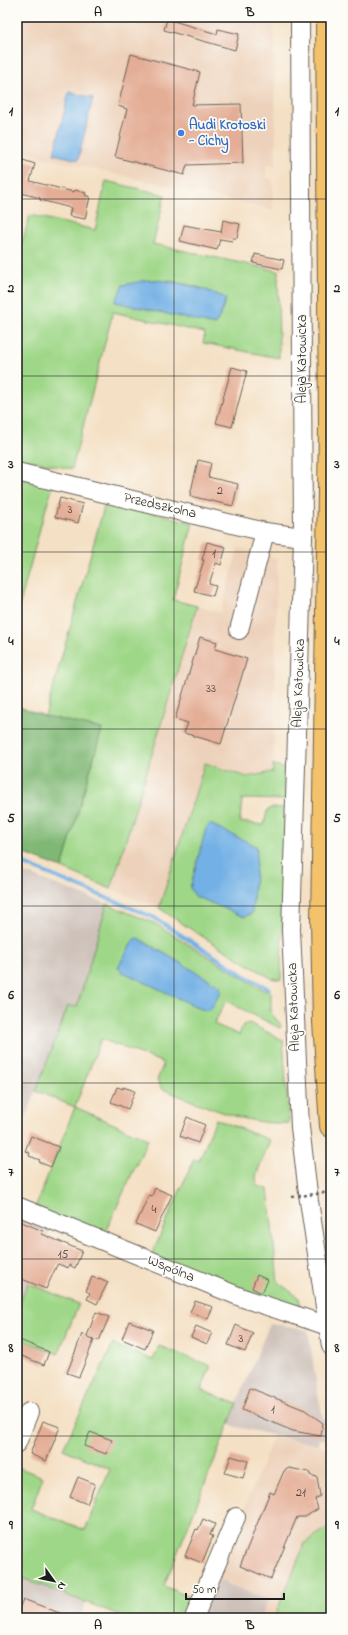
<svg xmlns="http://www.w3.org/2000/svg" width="348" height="1635" font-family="'Indie Flower',sans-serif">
<rect width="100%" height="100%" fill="#fdfcf7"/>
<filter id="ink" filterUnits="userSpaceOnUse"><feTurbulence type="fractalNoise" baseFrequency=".025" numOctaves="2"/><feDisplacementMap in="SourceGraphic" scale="8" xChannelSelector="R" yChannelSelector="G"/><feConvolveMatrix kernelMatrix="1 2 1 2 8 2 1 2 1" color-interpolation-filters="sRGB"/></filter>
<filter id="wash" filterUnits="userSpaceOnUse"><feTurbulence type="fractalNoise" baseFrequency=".012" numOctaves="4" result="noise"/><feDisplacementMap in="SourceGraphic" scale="16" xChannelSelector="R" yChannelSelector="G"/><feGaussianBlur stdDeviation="0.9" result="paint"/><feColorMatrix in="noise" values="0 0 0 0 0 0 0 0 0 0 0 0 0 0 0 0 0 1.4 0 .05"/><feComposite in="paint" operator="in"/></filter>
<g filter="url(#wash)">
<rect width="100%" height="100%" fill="#f4e0c4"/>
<g fill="#edd1ba">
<polygon points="17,17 274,17 276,165 266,164 266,178 273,179 273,210 46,158 17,149"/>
<polygon points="238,548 277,558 273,772 247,777 205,764 159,908 111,889 197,606 221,613"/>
<polygon points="274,1435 326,1447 331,1484 331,1525 305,1543 274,1618 261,1618 268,1600 216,1579"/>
</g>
<g fill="#cec1ba">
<polygon points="17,870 107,904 77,1007 68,1006 17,1141"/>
<polygon points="17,1215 50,1229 17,1310"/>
<polygon points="270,1323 308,1330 318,1394 323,1418 331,1421 331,1439 319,1439 318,1445 228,1425"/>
<polygon points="17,1576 86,1602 80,1618 17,1618"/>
<polygon points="216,1579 268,1600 261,1618 200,1618"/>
</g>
<g fill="#9fd788" stroke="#5e7a52" fill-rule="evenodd">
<path d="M106,181L165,195L153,244L278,271L279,358L203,343L205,333L113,312L72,469L17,458V259L30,215L95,230ZM167,280L201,288L226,298L221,314Z"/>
<polygon points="17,477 53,486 42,521 17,615"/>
<polygon points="106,500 193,523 173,600 197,606 111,889 62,868 102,729 45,716"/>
<path d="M205,763L247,777L273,772V764L285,769V800L242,799L240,822L264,825L267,811L271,808H285L281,980L271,978C233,955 195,933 159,908Z"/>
<path d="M107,904L154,923L258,987L271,993V1013L281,1025L280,1028L226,1001L214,1024L239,1035L243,1025L249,1023L283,1040L289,1123C245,1126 202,1104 162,1089L157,1080L164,1063L101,1039L75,1107L148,1139L103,1237L34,1210L75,1107L36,1091L68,1006L77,1007Z"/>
<polygon points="216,1119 270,1140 256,1176 257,1186 268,1189 278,1282 299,1298 301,1311 151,1256 194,1159 199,1161"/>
<polygon points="28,1283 79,1304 58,1354 17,1338 17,1310"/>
<polygon points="113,1344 153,1360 159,1346 211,1366 201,1390 237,1404 164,1586 197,1600 190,1618 127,1618 17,1576 17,1467 43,1477 31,1509 85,1530 110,1469 63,1449"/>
<polygon points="331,1525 331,1618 274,1618 305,1543"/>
</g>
<polygon fill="#7fb874" stroke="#4e6a48" points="17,706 45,716 102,729 62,868 17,851"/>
<g fill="#72b0e5" stroke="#476680">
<polygon points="69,92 93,98 78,160 54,154"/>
<path d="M147,280C175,280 200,287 226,298L221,314L215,325L115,302L123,285Z"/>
<polygon points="210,824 256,846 257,851 252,913 244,917 195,896 190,888 206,828"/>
<polygon points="138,938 220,986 221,992 210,1010 203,1010 121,971 118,967 134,939"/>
</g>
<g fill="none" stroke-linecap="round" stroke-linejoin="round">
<polyline stroke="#72b0e5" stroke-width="4" points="17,861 153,917 245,976 269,989"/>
</g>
<g id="blocks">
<g fill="#e4ad95">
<polygon points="167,19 217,34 218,29 239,34 235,50 164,30"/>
<polygon points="131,54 200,72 192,105 241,104 243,163 187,165 184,175 115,157 127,109 118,106"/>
<polygon points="17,158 35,164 30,181 74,192 75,190 86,193 85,195 90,197 85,219 69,216 71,208 40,200 40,198 17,192"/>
<polygon points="223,220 240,224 237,238 233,238 232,241 220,239 217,250 180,241 184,225 221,232"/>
<polygon points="255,254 284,260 282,269 253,263"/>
<polygon points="232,367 247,371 232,427 216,423"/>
<polygon points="198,460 211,463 208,477 238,484 233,506 190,496"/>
<polygon points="60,498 83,504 78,523 55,517"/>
<polygon points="207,542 226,547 221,565 216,563 209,584 216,586 213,596 194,591 204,560 202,560"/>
<polygon points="200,637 217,642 215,649 247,659 221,744 184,733 188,723 175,719"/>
<polygon points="117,1087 123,1089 123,1087 135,1091 128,1109 111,1102"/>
<polygon points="187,1117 205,1125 198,1143 180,1136"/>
<polygon points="31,1136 59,1147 51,1167 39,1162 40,1160 29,1156 30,1153 25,1151"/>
<polygon points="155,1188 172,1195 155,1232 136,1224 149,1195 152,1196"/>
<polygon points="17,1220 43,1231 42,1234 82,1251 75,1268 69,1265 68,1268 58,1264 57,1265 46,1289 17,1277"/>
<polygon points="257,1275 268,1280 262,1293 252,1288"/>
<polygon points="92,1277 98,1279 99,1278 108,1282 97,1304 87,1299 90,1293 86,1291"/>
<polygon points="195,1301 213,1307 208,1319 190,1312"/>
<polygon points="96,1312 109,1317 99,1341 87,1337 94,1340 79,1377 67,1373 82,1334 87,1336"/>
<polygon points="129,1321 153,1330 145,1349 122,1339"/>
<polygon points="236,1325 253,1333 245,1352 228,1345"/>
<polygon points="196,1326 212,1333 207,1344 191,1337"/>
<polygon points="17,1339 49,1352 44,1365 17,1354"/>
<polygon points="250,1388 305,1410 323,1423 321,1436 293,1431 242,1410"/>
<polygon points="43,1421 60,1427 46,1461 30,1454"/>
<polygon points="90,1432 112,1440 106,1454 84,1446"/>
<polygon points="231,1456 248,1461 243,1478 225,1473"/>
<polygon points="289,1468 309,1472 310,1475 317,1477 320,1496 315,1499 318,1509 305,1517 297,1517 271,1579 240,1566 270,1492 274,1494 284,1471"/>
<polygon points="78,1477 95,1484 87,1504 70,1497"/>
<polygon points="203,1519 215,1524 210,1535 213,1536 202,1563 185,1556 196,1529 198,1530"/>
<polygon points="23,1599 70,1617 70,1618 17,1618 17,1614"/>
</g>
</g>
</g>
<g filter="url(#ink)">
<use href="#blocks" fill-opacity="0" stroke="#686157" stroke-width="1"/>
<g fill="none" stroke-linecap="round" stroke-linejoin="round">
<g stroke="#686157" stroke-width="20">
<g id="minor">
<polyline points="300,17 303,537 291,930 300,1127 309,1201 331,1346"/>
<polyline points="17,472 265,532 303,537"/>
<polyline points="239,630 265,532"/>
<polyline points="17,1206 243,1298 328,1326"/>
<polyline points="17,1443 29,1412"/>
<polyline points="194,1618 236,1517"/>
</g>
</g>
<g stroke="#686157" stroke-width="24">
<polyline id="highway" points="327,17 330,429 322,921 324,1022 331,1126"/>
</g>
<use href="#minor" stroke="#fff" stroke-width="18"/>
<use href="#highway" stroke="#f3c26a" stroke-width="22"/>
<polyline stroke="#686157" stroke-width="2.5" stroke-dasharray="3 3" stroke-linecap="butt" points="292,1197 331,1192"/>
</g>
</g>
<path fill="none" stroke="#1c1c1c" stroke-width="1" stroke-opacity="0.55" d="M174,17V1618M17,199H331M17,376H331M17,552H331M17,729H331M17,906H331M17,1083H331M17,1259H331M17,1436H331"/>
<circle fill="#3f7fe0" stroke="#fdfcf7" stroke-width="1.5" cx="181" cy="133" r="4"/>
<g text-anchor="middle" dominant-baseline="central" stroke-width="3.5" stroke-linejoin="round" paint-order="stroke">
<g font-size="12" fill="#4e403a">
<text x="220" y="491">2</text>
<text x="70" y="510">3</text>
<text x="214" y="554">1</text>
<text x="211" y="689">33</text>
<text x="154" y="1210">4</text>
<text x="63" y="1255">15</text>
<text x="241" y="1339">3</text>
<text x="273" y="1410">1</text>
<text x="301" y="1493">21</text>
</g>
<g font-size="14" font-weight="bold" fill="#366cbe" stroke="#fdfcf7" text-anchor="start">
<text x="189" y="125">Audi Krotoski<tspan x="189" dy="16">- Cichy</tspan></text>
</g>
<g font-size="14" fill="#1c1c1c" stroke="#fdfcf7">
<text transform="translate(302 359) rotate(-90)">Aleja Katowicka</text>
<text transform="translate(160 506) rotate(13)">Przedszkolna</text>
<text transform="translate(299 683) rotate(-88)">Aleja Katowicka</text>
<text transform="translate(294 1007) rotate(-92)">Aleja Katowicka</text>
<text transform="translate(171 1269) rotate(22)">Wspólna</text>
</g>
</g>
<rect width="348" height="1635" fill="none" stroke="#fdfcf7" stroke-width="44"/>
<g transform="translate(54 1581) rotate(123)" stroke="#fdfcf7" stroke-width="3" paint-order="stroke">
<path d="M0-3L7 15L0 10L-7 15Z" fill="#1c1c1c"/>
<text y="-6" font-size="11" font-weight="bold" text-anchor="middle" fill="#1c1c1c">N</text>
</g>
<path d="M186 1593v6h98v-6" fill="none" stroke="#1c1c1c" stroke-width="2"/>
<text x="192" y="1593" font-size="12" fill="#1c1c1c" stroke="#fdfcf7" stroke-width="3" paint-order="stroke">50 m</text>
<rect x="22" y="22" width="304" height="1591" fill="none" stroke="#1c1c1c" stroke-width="1.5"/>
<g font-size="13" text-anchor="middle" font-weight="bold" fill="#1c1c1c">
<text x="98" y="16">A</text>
<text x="250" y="16">B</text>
<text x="11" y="115">1</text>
<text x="337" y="115">1</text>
<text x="11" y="292">2</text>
<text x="337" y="292">2</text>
<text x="11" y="468">3</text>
<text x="337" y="468">3</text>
<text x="11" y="645">4</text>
<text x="337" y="645">4</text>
<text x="11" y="822">5</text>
<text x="337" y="822">5</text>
<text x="11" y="999">6</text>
<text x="337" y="999">6</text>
<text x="11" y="1176">7</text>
<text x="337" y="1176">7</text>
<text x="11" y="1352">8</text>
<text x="337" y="1352">8</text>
<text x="11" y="1529">9</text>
<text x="337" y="1529">9</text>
<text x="98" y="1629">A</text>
<text x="250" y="1629">B</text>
</g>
</svg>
